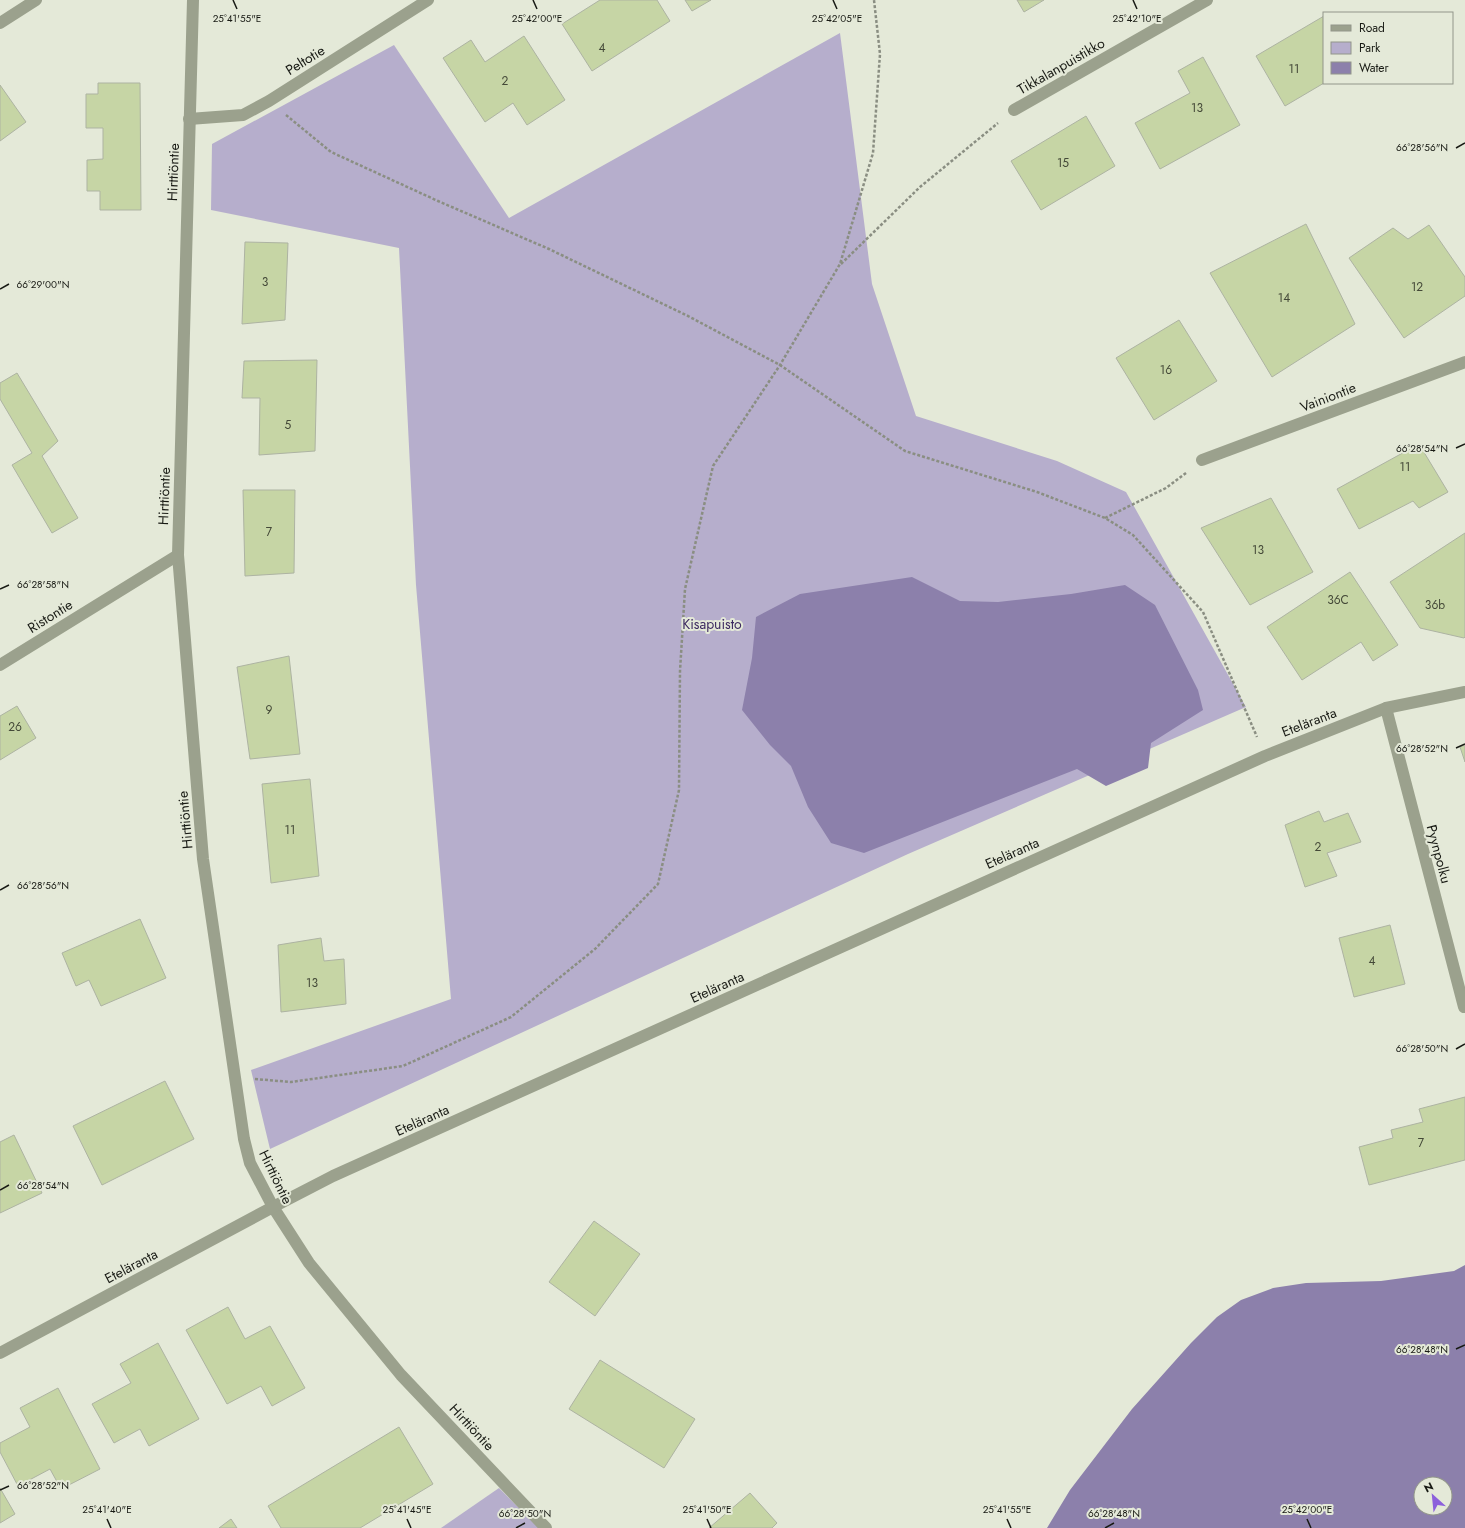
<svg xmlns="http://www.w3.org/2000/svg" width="1465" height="1528" font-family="Jost,sans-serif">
<rect width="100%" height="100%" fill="#e4e9d8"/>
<g fill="#b6aecc">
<polygon points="840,33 872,284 916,416 1057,461 1126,492 1246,707 908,854 270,1149 251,1070 451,999 416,585 399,248 211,210 212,144 394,45 509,218"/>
<polygon points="499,1488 539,1528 441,1528"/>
</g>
<g fill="#8c80ab" fill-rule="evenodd">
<polygon points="912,577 960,601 998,602 1071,594 1125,585 1155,605 1198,690 1203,710 1151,743 1148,768 1106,786 1077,769 864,853 831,843 808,807 791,766 770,745 742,710 752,658 756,617 800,594"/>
<path d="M1465,1265V1528H1047L1070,1490L1132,1409L1191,1343L1217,1317L1241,1300L1273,1288L1306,1283L1381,1281L1454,1271ZM1421,1484H1445V1508H1421Z"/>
</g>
<g fill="#c6d5a5" stroke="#adb3a2">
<polygon points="600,0 657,0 670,21 592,71 562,24"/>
<polygon points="685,0 711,0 692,11"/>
<polygon points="1017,0 1044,0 1024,12"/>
<polygon points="1324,16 1324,83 1285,106 1256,56"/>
<polygon points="524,36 565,100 527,125 513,103 485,122 443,58 471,40 485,62"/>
<polygon points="1203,57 1240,125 1160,169 1135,123 1190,93 1178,71"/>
<polygon points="98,83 140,83 141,210 100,210 100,191 87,191 87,160 103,159 103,128 86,128 86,94 98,94"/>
<polygon points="0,85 26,122 0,141"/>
<polygon points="1086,116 1115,166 1041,210 1011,161"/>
<polygon points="1306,224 1355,324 1272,377 1210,273"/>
<polygon points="1429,225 1465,277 1465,296 1404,338 1349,258 1393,228 1408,239"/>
<polygon points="245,242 288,243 285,320 242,324"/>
<polygon points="1179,320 1217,381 1154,420 1116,358"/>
<polygon points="317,360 315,451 259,455 260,398 242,398 244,361"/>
<polygon points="17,373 58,441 42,456 78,518 52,533 12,465 32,453 0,399 0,383"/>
<polygon points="1419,444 1448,492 1419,508 1413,501 1359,529 1337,489"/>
<polygon points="243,490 295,490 294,573 245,576"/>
<polygon points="1271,498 1313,572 1250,605 1201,528"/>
<polygon points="1465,533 1465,637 1464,638 1420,628 1390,582"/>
<polygon points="1350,572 1398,645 1373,661 1361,642 1302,680 1267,627"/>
<polygon points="289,656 300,754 250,759 237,667"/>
<polygon points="17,706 36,738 0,760 0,716"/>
<polygon points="1465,745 1465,762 1460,747"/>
<polygon points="310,779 319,876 271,883 262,784"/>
<polygon points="1319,811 1324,822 1348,813 1361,842 1327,853 1337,876 1305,887 1285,825"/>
<polygon points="140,919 166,978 101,1006 89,980 76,986 62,953"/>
<polygon points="1390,925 1405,984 1354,997 1339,938"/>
<polygon points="321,938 324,961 344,959 346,1004 281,1012 278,945"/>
<polygon points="165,1081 194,1139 102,1185 73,1126"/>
<polygon points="1465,1097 1465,1160 1369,1185 1359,1147 1393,1138 1391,1130 1423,1122 1419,1109"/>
<polygon points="14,1135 42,1193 0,1213 0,1142"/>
<polygon points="594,1221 640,1254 595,1316 549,1282"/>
<polygon points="228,1307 245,1339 270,1326 305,1388 272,1406 261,1386 227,1404 186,1330"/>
<polygon points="158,1343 199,1419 149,1446 140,1429 114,1443 92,1404 131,1383 120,1364"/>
<polygon points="600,1360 695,1419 664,1468 569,1409"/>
<polygon points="58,1388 100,1469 61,1489 50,1469 18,1486 0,1452 0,1443 30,1427 20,1408"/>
<polygon points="399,1427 433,1484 360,1528 281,1528 268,1506"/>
<polygon points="0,1488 15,1514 0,1523"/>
<polygon points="750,1493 777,1523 772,1528 709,1528"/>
<polygon points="231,1519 237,1528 219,1528"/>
</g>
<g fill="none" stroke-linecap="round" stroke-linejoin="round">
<g stroke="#8a8e82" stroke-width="2.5" stroke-dasharray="3 2" stroke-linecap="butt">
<polyline points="286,115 331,152 438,201 549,249 688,316 780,365 905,451 1037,492 1105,518 1133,535 1203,612 1257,737"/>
<polyline points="841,264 920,187 998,123"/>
<polyline points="1105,518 1166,488 1186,473"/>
<polyline points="255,1079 291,1082 403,1066 511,1017 595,949 658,884 679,790 680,671 685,589 713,466 780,365 840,264 873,153 880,54 874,0"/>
</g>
<g stroke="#9ba18d" stroke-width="12">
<polyline points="193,0 178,555 203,859 244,1139 250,1163 273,1207 309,1263 401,1375 546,1528"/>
<polyline points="0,23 36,0"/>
<polyline points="1014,110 1207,0"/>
<polyline points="189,119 243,115 269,101 428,0"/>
<polyline points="1202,460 1465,362"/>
<polyline points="0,665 178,555"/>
<polyline points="1386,708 1464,1007"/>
<polyline points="0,1353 273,1207 333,1176 1265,756 1386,708 1465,692"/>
</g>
</g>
<path fill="none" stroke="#181a14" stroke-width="1.5" d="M233,0L237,9M533,0L537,9M833,0L837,9M1133,0L1137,9M1456,148L1465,143M0,289L9,284M1456,448L1465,444M0,589L9,585M1456,748L1465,744M0,890L9,885M1456,1049L1465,1044M0,1190L9,1185M1456,1349L1465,1345M0,1490L9,1486M107,1519L111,1528M407,1519L411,1528M707,1519L711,1528M1007,1519L1011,1528M1307,1519L1311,1528M516,1528L525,1523M1105,1528L1114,1523"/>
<g text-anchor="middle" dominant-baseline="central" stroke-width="4" stroke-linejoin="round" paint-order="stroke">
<g font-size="12" fill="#444938">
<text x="602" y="48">4</text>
<text x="1294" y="69">11</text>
<text x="505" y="81">2</text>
<text x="1197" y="108">13</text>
<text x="1063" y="163">15</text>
<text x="265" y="282">3</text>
<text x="1417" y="287">12</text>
<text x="1284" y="298">14</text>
<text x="1166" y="370">16</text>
<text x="288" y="425">5</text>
<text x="1405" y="467">11</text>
<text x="269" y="532">7</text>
<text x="1258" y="550">13</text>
<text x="1338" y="600">36C</text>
<text x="1435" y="605">36b</text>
<text x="269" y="710">9</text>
<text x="15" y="727">26</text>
<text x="290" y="830">11</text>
<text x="1318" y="847">2</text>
<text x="1372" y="961">4</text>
<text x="312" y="983">13</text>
<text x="1421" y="1143">7</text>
</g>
<g font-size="14" fill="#181a14" stroke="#e4e9d8">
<text transform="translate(305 60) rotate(-32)">Peltotie</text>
<text transform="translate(1061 66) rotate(-30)">Tikkalanpuistikko</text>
<text transform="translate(173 172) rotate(-88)">Hirttiöntie</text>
<text transform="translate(1328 397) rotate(-21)">Vainiontie</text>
<text transform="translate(164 496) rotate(-88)">Hirttiöntie</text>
<text transform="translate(50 616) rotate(-32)">Ristontie</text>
<text transform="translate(1309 722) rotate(-21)">Eteläranta</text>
<text transform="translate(185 820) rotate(-95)">Hirttiöntie</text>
<text transform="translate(1012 853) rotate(-24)">Eteläranta</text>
<text transform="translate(1439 854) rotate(75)">Pyynpolku</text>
<text transform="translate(717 987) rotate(-24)">Eteläranta</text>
<text transform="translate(422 1120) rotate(-24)">Eteläranta</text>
<text transform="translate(276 1177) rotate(64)">Hirttiöntie</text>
<text transform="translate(131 1266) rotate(-28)">Eteläranta</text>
<text transform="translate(472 1427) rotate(47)">Hirttiöntie</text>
</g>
<g font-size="14" fill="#3c2960" stroke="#e4e9d8">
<text x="712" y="624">Kisapuisto</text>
</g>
</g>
<g font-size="10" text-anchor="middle" fill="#181a14" stroke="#e4e9d8" stroke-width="4" stroke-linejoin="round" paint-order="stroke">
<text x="237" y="22">25°41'55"E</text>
<text x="537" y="22">25°42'00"E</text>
<text x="837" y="22">25°42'05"E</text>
<text x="1137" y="22">25°42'10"E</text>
<text x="1422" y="151">66°28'56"N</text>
<text x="43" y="288">66°29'00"N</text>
<text x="1422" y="452">66°28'54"N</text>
<text x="43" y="588">66°28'58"N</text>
<text x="1422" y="752">66°28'52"N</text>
<text x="43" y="889">66°28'56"N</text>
<text x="1422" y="1052">66°28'50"N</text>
<text x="43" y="1189">66°28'54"N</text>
<text x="1422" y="1353">66°28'48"N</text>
<text x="43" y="1489">66°28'52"N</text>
<text x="107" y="1513">25°41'40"E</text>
<text x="407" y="1513">25°41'45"E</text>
<text x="707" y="1513">25°41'50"E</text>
<text x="1007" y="1513">25°41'55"E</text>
<text x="1307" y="1513">25°42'00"E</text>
<text x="525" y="1517">66°28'50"N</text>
<text x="1114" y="1517">66°28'48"N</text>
</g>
<rect x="1323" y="12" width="130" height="72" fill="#e4e9d8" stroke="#92968a"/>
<rect x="1331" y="25" width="20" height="6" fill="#9ba18d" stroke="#92968a"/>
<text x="1359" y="32" font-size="12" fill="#181a14">Road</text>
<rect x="1331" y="42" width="20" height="12" fill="#b6aecc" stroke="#92968a"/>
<text x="1359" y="52" font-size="12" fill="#181a14">Park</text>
<rect x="1331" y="62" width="20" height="12" fill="#8c80ab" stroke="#92968a"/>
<text x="1359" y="72" font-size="12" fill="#181a14">Water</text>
<g transform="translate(1433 1496) rotate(333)"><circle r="19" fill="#e4e9d8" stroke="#92968a"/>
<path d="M0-3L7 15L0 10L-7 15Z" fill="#8c60db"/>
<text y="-6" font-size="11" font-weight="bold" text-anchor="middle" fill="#181a14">N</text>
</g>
</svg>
